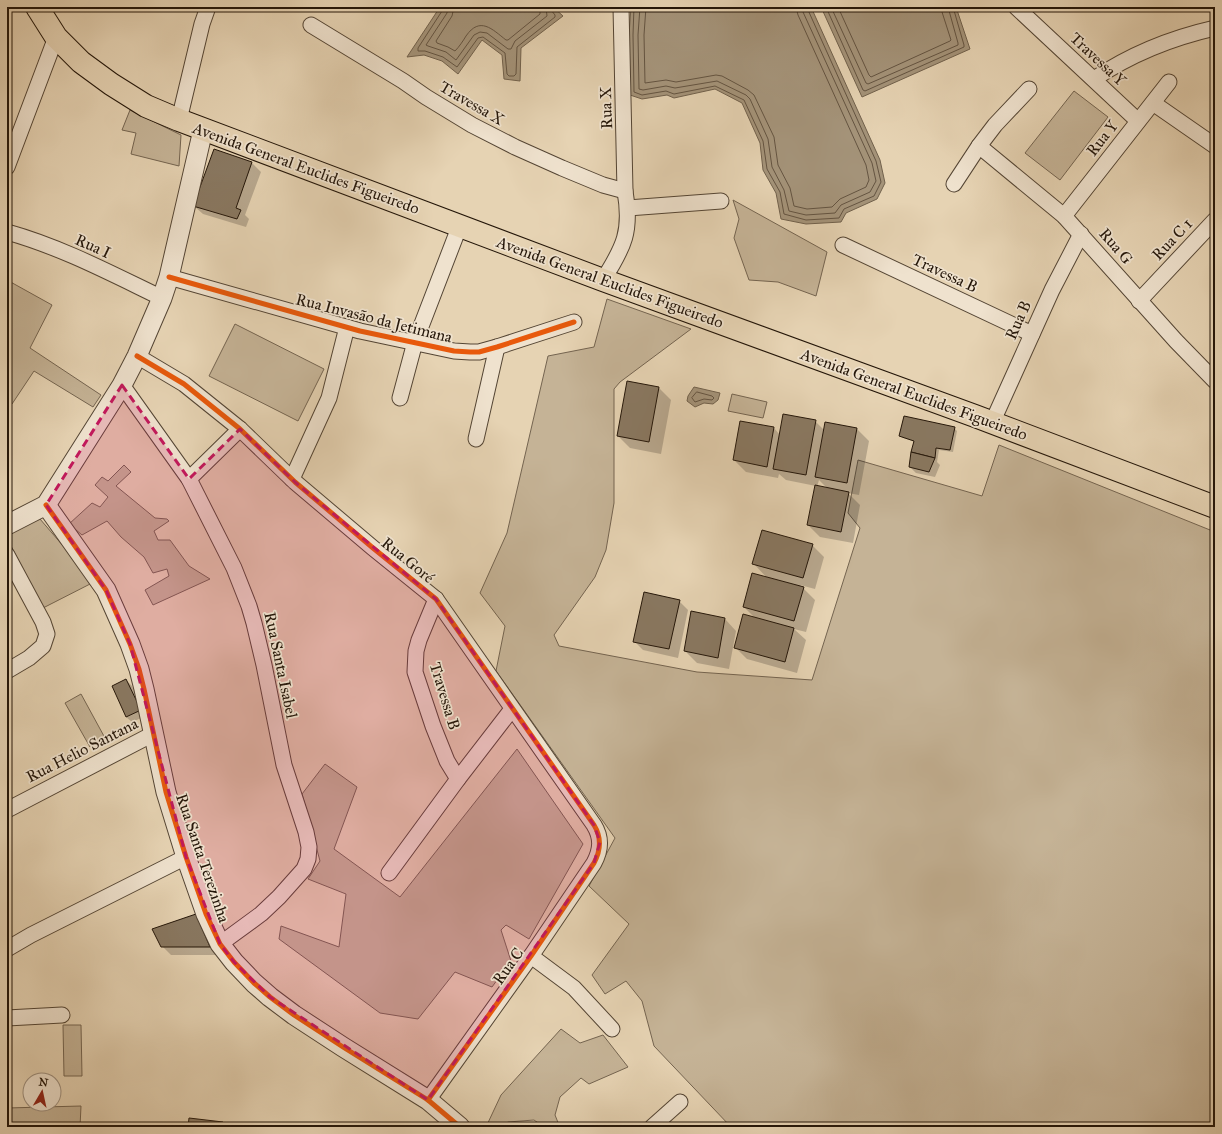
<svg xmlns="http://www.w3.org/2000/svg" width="1222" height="1134" font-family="'IM FELL Great Primer',serif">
<rect width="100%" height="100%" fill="#e6d3b3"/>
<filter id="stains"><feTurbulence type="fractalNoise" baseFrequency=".005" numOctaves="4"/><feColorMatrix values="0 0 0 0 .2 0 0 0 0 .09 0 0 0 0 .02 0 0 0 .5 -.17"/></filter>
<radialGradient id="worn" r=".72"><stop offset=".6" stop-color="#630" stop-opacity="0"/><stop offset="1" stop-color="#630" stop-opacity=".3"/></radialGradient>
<g fill="#c5b396" stroke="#746450">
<polygon points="1074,91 1108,117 1060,180 1025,153"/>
<polygon points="130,110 181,135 179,166 131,154 136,133 122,130"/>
<polygon points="733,200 827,252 816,296 778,282 749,280 734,238 739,219"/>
<polygon points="7,280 52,305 30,348 101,395 93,407 34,371 12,404 7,401"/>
<polygon points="607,299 691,329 620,382 614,389 614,503 606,550 595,577 554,635 559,646 697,672 812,680 860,528 848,513 858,460 982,496 999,445 1215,532 1215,1110 1211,1121 1207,1127 731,1127 654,1046 642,1001 626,981 605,994 592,975 629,924 589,886 615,838 496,671 505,626 480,593 507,533 548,356 594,347"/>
<polygon points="235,324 324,369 298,421 209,376"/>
<polygon points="732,394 767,402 763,418 728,411"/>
<polygon points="124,465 131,472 116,486 155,518 167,519 169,521 154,531 158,540 170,540 189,566 210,579 153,605 145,590 169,576 167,569 153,573 144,557 121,537 107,521 82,535 69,524 92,503 100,507 108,497 95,485 102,477 108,481"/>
<polygon points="40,519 94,582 43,608 7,538 7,533"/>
<polygon points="81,694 105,738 90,747 65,703"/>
<polygon points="517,749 583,844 529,939 506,925 501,930 511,961 492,987 455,972 418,1019 380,1013 279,939 281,926 339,947 346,894 308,879 320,861 302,794 325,764 357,787 334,849 400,897"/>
<polygon points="63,1025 81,1025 82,1076 64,1076"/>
<polygon points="561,1029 580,1043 603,1035 628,1067 589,1084 581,1078 560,1097 555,1115 559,1125 556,1127 544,1127 534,1120 508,1122 501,1127 486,1127 501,1095"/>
<polygon points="81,1106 80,1127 43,1127 7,1123 7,1108"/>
</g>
<g fill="#a49379" stroke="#71614c">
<polygon points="440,7 553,7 563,16 521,48 520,81 504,79 502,55 482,40 458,74 442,61 424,55 407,57"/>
<polygon points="631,7 811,7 880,160 885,183 877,199 846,213 841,222 806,224 781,219 776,193 763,170 760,143 742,103 715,89 674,98 667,95 642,99 630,95 629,35"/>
<polygon points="821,7 956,7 970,49 862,97"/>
<polygon points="694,387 720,393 718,400 713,404 704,403 695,407 687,401 688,396"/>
</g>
<g fill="#0003" fill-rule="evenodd">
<polygon points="215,150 252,163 261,172 245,215 249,219 246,227 203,214 194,206"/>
<polygon points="628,382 659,388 671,400 661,454 630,448 618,436"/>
<path d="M815,421L824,430L857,429L869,441L859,495L848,493L860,505L853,543L820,537L808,525L816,486L786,480L779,474L778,478L746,472L734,460L774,428L780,435ZM819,480L828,489L817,487Z"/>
<polygon points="954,428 957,431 953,452 939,450 937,462 940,465 935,477 916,473 910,467 915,442 903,438 900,436"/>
<polygon points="812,545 824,557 815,589 800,585 815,600 806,632 794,629 806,640 797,673 747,659 735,647 755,618 744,607 768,579 754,564"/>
<polygon points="679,601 688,610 678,658 643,650 634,641"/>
<polygon points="725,619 736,631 729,669 697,663 685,651"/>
<polygon points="126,680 132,686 146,716 132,722 126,717"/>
<polygon points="196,915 218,955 171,955 162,946"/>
<polygon points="223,1123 227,1127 189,1127"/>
</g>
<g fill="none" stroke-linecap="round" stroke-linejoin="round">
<g stroke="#645441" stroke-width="1">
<polyline points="443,7 442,11 418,48 418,51 425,51 443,57 457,67 478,38 483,37 505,53 507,74 509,76 514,76 516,74 517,47 555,17 555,15 551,10 551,7"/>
<polyline points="448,7 447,13 426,45 428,46 446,52 456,60 474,35 480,32 487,33 508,49 511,49 515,41 547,16 546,7"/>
<path d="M454,7L452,16L436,41L437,43L448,47L455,51C459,47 463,41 466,36C480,16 492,29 506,40H508L540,14V7"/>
<polyline points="634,7 633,35 634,92 642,95 666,91 674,94 715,86 744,100 763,141 767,169 780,192 784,214 806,220 839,218 844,209 874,196 881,182 876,161 808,10 807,7"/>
<polyline points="640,7 638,35 639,89 643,90 666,86 675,88 717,81 746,95 750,99 768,139 772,167 784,190 789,211 806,215 835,213 841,205 870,192 876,181 872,163 803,12 802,7"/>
<polyline points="646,7 644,35 645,83 666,80 676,82 716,75 722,76 748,90 754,95 774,137 778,165 790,188 794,206 807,209 832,207 840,199 866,187 869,180 866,165 798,15 796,7"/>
<polyline points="826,7 863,90 865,91 964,47 964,45 953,7"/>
<polyline points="831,7 866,83 868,84 958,45 958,43 948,7"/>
<polyline points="838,7 869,75 871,77 950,41 951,40 942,12 942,7"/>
<polygon points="697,392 712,396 714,398 712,400 704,399 695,402 692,398"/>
</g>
</g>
<g fill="#897861" stroke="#241609">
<polygon points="214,149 252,162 236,208 241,210 237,219 193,206"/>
<polygon points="627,381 659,387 649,442 617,436"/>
<polygon points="783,414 816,420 806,475 773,469"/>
<polygon points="904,416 955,427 950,450 936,448 935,458 911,452 914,441 899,436"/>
<polygon points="740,421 774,427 767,467 733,460"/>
<polygon points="825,422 857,428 847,483 815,477"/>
<polygon points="911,452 935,458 929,472 909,467"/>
<polygon points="815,485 849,492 841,532 807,525"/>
<polygon points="762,530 813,544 803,578 752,564"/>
<polygon points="752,573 804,587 794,621 743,607"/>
<polygon points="644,592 680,600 669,649 633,642"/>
<polygon points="691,611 725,618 718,658 684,651"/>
<polygon points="743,614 794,628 785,662 734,648"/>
<polygon points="126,679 141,710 126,717 112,686"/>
<polygon points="196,914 210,947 161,947 152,929"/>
<polygon points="189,1118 223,1122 223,1127 188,1127"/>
</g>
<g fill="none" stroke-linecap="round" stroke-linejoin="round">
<g stroke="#544534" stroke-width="17">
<g id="minor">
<polyline points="1016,7 1138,121"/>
<polyline points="311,25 403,81 426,97 472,125 515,147 562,168 603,185 625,191"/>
<path d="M1094,79C1131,54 1171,38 1215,28"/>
<polyline points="1153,103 1215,146"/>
<polyline points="179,120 202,24 208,7"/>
<polyline points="979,146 1064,216 1176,341 1215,381"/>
<polyline points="7,167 56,37"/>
<polyline points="954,184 979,146 995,125 1029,89"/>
<polyline points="628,208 721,201"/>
<polyline points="1064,216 1169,82"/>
<path d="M7,232C61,247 112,274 162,298"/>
<polyline points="843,245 1032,334"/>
<polyline points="169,277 360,331 454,351 470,352 479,352 497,347 574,322"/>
<path d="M603,280C624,247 632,231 625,191L621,7"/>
<polyline points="1139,301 1215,220"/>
<path d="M137,356L184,384L240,429L295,482L373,548L436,599L594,825C602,838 601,850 594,863L531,956L428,1100"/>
<polyline points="122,385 189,479 234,568 249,606 254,623 264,665 284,765 306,832 309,847 308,859 304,869 279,897 261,914 220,944"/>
<polyline points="400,398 415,342 460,225"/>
<polyline points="992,423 1052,290 1081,234"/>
<polyline points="476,439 497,347"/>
<polyline points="189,479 240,429"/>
<polyline points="292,479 329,398 347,327"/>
<polyline points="7,555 43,622 47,634 43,646 29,658 7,671"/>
<polyline points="436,599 419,640 416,651 415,672 433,726 447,761 458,779"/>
<polyline points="7,810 153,734"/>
<polyline points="389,873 458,779 512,709"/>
<polyline points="7,949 31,935 186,857"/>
<polyline points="531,956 574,988 612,1029"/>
<polyline points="7,1018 62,1015"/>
<polyline points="652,1127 680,1102"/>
</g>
</g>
<g stroke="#544534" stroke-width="21">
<g id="tertiary">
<polyline points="46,505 106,590 130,644 139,669 144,689 166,792 186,857 206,914 220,944 234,962 254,983 270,997 294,1015 343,1047 428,1100 460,1127"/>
<polyline points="7,525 46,505 122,385 137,356 162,298 169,277 203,130"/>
</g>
</g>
<g stroke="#241609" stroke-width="24">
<polyline id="primary" points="37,7 56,37 81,62 111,84 146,106 179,120 603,280 975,416 1215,507"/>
</g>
<use href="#minor" stroke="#efe2ce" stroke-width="15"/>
<use href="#tertiary" stroke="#efe2ce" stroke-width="19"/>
<use href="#primary" stroke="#e6d3b3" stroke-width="22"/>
<g stroke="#efe2ce" stroke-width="8">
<g id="cycleway">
<polyline points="169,277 360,331 454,351 470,352 479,352 497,347 574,322"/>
<path d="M137,356L184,384L240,429L295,482L373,548L436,599L594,825C602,838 601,850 594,863L531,956L428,1100"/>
<polyline points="46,505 106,590 130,644 139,669 144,689 166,792 186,857 206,914 220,944 234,962 254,983 270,997 294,1015 343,1047 428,1100 460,1127"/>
</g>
</g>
<use href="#cycleway" stroke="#e8590c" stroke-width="5"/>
</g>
<path fill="#c2185b" fill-opacity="0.2" stroke="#c2185b" stroke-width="3" stroke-dasharray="8 5" stroke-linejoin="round" d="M122,385L189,479L240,429L295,482L436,599L594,825L600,842L594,863L428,1100L270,997L234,962L220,944L186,857L130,644L106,590L46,505Z"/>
<g text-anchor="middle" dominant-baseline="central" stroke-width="3.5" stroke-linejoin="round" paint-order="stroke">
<g font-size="16" fill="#241609" stroke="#efe2ce">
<text transform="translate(1098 59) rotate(43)">Travessa Y</text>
<text transform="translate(472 103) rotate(30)">Travessa X</text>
<text transform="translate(606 108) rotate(-92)">Rua X</text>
<text transform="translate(1102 138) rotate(-52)">Rua Y</text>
<text transform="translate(306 168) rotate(20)">Avenida General Euclides Figueiredo</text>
<text transform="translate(1172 239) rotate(-47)">Rua C 1</text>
<text transform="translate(93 246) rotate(24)">Rua I</text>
<text transform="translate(1116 246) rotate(49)">Rua G</text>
<text transform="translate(945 273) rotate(25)">Travessa B</text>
<text transform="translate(610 282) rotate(20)">Avenida General Euclides Figueiredo</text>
<text transform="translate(374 318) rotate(14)">Rua Invasão da Jetimana</text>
<text transform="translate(1018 320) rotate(-66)">Rua B</text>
<text transform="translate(914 394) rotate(20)">Avenida General Euclides Figueiredo</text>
<text transform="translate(408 560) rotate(39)">Rua Goré</text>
<text transform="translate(281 665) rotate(78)">Rua Santa Isabel</text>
<text transform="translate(445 696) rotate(73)">Travessa B</text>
<text transform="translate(82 750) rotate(-27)">Rua Helio Santana</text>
<text transform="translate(203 858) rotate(71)">Rua Santa Terezinha</text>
<text transform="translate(508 966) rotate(-55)">Rua C</text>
</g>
</g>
<rect width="1222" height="1134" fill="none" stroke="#e6d3b3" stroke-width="24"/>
<rect x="8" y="8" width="1206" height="1118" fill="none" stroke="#241609" stroke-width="2"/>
<rect x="12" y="12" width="1198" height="1110" fill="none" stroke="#241609"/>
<g transform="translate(42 1092) rotate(9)"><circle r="19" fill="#efe2ce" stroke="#9e907f"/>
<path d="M0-3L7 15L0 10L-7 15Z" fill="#8f2418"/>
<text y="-6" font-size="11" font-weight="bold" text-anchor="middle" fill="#241609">N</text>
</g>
<rect width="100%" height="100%" filter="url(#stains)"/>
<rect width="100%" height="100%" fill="url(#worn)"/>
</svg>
